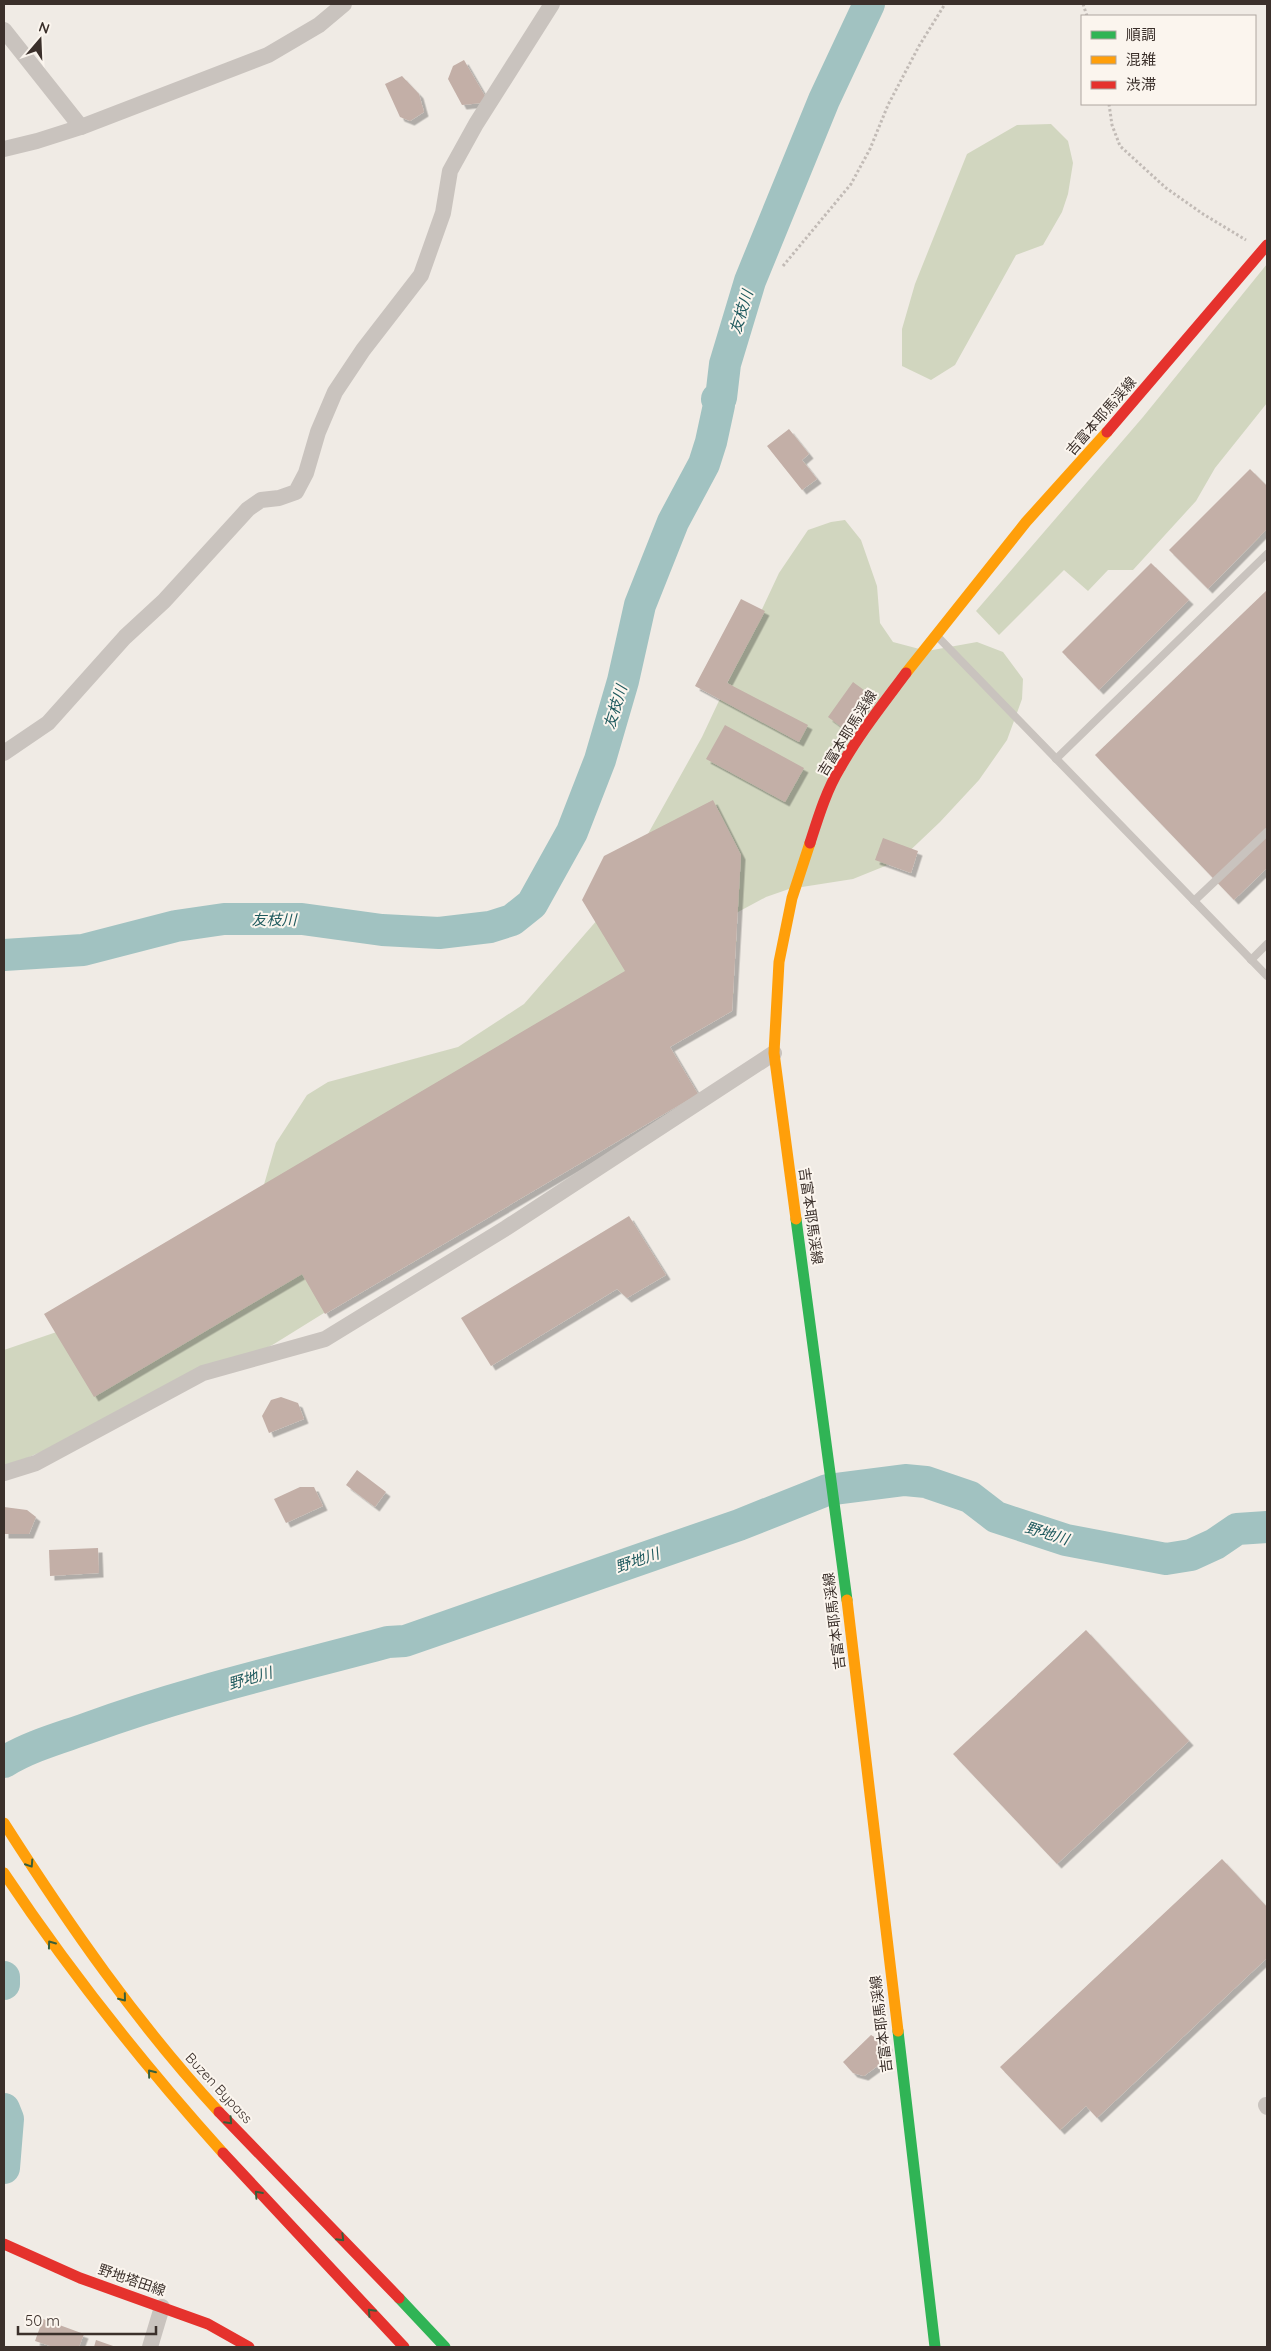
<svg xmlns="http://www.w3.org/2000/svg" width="1271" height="2351" font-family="Quicksand,'Noto Sans JP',sans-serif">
<defs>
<filter id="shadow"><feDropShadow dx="4.5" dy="4.5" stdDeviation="0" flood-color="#0004"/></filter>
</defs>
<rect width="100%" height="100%" fill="#f0ebe5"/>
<g fill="#d1d6bf">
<polygon points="1051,124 1068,141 1073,163 1068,194 1062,212 1043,245 1016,255 955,365 931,380 902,366 902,329 915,284 967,154 1017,125"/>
<polygon points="1267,264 1267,403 1215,468 1196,501 1133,570 1108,570 1088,591 1064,570 999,635 976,611 1143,417"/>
<polygon points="845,520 861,540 877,586 880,623 893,642 927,651 977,642 1003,652 1023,679 1022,699 1007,740 979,780 940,822 900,860 853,879 789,889 766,897 725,919 411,1259 274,1344 201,1382 4,1468 4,1350 77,1325 263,1188 276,1143 307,1095 328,1082 458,1047 524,1004 605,911 702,737 779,573 808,530 831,522"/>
</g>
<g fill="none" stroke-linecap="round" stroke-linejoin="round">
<g stroke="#a1c2c1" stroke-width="32">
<polyline points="4,955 83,950 176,926 224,919 302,919 382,930 439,933 490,927 512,920 532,904 572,832 600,760 623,681 640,605 673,522 704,464 711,442 719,405 717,399 721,398 725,364 750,281 824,100 869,4"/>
<path d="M4,1762C30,1746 60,1738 88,1728C186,1692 288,1669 388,1642L405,1641L739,1525L827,1490L905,1480L926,1482L970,1497L996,1517L1066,1540L1166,1559L1191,1555L1215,1544L1237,1529L1267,1527"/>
<polyline points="4,1977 4,1984"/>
<polyline points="4,2109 8,2119 4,2168"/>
</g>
</g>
<g fill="#c3afa7" filter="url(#shadow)">
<polygon points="464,60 485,96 481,103 462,105 448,79 453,66"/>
<polygon points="402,76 419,94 424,112 410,121 400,117 385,84"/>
<polygon points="789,429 809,454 802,460 817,479 802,490 767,446"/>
<polygon points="1250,469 1266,485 1267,483 1267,529 1208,589 1169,550"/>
<polygon points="1151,563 1189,600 1099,690 1062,652"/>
<polygon points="1267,590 1267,868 1234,900 1095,755"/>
<polygon points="741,599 765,611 727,683 808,725 799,742 695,686"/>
<polygon points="853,682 872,696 847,731 828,717"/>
<polygon points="725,725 804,768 785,802 706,759"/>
<polygon points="713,800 741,855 732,1011 670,1047 698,1094 325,1314 302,1274 94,1397 44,1314 625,971 582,900 604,856"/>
<polygon points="883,838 918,851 911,873 875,860"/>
<polygon points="629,1216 666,1275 627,1298 617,1289 491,1366 461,1318"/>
<polygon points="281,1397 298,1403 304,1419 269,1433 262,1416 271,1400"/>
<polygon points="357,1470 386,1492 375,1507 346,1485"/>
<polygon points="300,1487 314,1487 323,1506 286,1523 274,1499"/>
<polygon points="4,1507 27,1510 36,1517 29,1534 4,1534"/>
<polygon points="98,1548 99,1573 50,1576 49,1550"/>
<polygon points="1086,1630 1189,1741 1057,1864 953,1754"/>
<polygon points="1222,1859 1267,1907 1267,1958 1097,2118 1086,2106 1060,2130 1000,2067"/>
<polygon points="871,2035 888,2045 883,2062 864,2076 853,2073 843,2062"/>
<polygon points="43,2319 84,2334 79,2347 53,2347 35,2341"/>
<polygon points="96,2340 116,2347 94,2347"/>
</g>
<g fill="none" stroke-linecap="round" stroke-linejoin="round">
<g stroke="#c2bbb6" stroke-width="3" stroke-dasharray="2.5 2.5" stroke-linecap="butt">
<polyline points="1083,4 1087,16"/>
<polyline points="1109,104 1112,125 1120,146 1166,188 1203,214 1246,240"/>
<polyline points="783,266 851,184 870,149 888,105 919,46 945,4"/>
</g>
<g stroke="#c9c3be" stroke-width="8">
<polyline points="938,637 1267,976"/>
<polyline points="1056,759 1267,554"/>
<polyline points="1194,901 1267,832"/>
<polyline points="1251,960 1267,944"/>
</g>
<g stroke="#c9c3be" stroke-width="16">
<polyline points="4,30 81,127"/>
<polyline points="4,149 37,141 81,127 268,55 319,25 344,4"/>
<polyline points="4,753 48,723 125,637 164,601 248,509 261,500 279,498 296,492 306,473 318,432 335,392 363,350 421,275 443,213 450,171 476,124 552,4"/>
<polyline points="4,1473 36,1463 203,1373 325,1339 506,1228 774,1053"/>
<polyline points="1266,2105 1267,2107"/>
<polyline points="150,2347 162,2307"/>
</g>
<g stroke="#30b455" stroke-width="11">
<polyline points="796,1219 847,1600"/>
<polyline points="898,2031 935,2347"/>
<polyline points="399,2298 445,2347"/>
</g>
<g stroke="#ff9f0a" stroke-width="11">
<polyline points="906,673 1026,522 1107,432"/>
<polyline points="796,1219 774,1053 779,962 792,898 810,843"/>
<polyline points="847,1600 898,2031"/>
<path d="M4,1823C69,1925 137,2023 219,2112"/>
<path d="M4,1873C70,1972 143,2064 223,2153"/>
</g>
<g stroke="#e5322d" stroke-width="11">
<polyline points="1107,432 1267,245"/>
<path d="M810,843C818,818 826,791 840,768C859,734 883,704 906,673"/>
<polyline points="219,2112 399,2298"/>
<polyline points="223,2153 404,2347"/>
<polyline points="4,2244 80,2278 208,2324 249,2347"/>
</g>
</g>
<defs><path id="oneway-chevron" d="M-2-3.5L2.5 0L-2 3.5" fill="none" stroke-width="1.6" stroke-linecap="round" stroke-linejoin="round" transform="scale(1.25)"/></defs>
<g stroke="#375e3a">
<use href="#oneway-chevron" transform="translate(30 1864) rotate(57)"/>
<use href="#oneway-chevron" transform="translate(51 1944) rotate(-126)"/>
<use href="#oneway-chevron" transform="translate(123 1998) rotate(51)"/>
<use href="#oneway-chevron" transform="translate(151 2073) rotate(-129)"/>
<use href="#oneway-chevron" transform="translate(229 2121) rotate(47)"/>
<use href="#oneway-chevron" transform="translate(258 2194) rotate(-132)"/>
<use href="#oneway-chevron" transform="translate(341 2238) rotate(45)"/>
<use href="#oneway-chevron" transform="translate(371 2312) rotate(-133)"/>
</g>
<g text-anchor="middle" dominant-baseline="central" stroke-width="4" stroke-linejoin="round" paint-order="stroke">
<g font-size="14" fill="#3b302b" stroke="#fbf5ee">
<text transform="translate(1101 416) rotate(-49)">吉富本耶馬渓線</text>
<text transform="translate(847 733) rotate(-58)">吉富本耶馬渓線</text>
<text transform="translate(811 1216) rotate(82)">吉富本耶馬渓線</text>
<text transform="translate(834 1621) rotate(-97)">吉富本耶馬渓線</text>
<text transform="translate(881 2024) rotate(-97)">吉富本耶馬渓線</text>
<text transform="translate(219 2088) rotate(47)">Buzen Bypass</text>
<text transform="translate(132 2280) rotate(19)">野地塔田線</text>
</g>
<g font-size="15" font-style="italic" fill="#1f5a5e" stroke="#fbf5ee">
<text transform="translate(741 312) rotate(-73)">友枝川</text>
<text transform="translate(615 707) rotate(-73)">友枝川</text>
<text x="274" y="919">友枝川</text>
<text transform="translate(1047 1533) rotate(17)">野地川</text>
<text transform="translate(637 1560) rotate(-19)">野地川</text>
<text transform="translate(250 1678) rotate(-16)">野地川</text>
</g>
</g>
<rect width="1271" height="2351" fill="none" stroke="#3b302b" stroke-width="10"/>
<rect x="1081" y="15" width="175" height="90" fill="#fbf5ee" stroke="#aea6a0"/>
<rect x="1091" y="31" width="25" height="8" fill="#30b455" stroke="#aea6a0"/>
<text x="1126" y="40" font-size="15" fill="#3b302b">順調</text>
<rect x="1091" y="56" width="25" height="8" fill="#ff9f0a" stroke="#aea6a0"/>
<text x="1126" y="65" font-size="15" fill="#3b302b">混雑</text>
<rect x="1091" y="81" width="25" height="8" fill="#e5322d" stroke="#aea6a0"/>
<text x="1126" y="90" font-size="15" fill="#3b302b">渋滞</text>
<g transform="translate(40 40) rotate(19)" stroke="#fbf5ee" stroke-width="4" paint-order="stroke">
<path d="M0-4L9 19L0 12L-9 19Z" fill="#3b302b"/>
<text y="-8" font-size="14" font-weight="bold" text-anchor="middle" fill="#3b302b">N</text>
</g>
<path d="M18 2326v8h138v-8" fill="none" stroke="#3b302b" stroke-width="2.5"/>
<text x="25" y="2326" font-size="15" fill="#3b302b" stroke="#fbf5ee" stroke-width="4" paint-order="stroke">50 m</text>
</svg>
